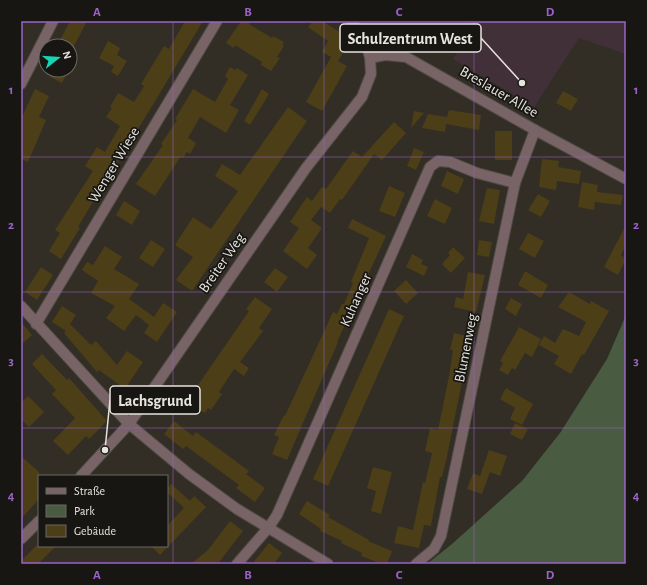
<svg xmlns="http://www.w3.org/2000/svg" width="647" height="585" font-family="'Alegreya Sans',sans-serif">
<rect width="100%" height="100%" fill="#322e25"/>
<polygon fill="#423038" points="468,21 626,21 626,54 579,38 534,107 453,59 475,26"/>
<polygon fill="#495b40" points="626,315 626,564 427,564 452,544 522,481 560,433 607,359"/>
<g fill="#4c3e16">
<polygon points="70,21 87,21 73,48 60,40"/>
<polygon points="185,21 203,21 154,103 102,187 103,188 95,201 94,200 78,227 80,228 61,259 49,251 60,233 55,230 93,171 85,166 97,147 105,152 120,126 106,117 112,108 110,107 118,93 134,102 144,86 141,84 164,46 169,49"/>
<polygon points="241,21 252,21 249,24 272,38 273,36 284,42 282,44 284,46 277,57 280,58 271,71 261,65 262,62 235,45 234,48 226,43"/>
<polygon points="313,21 322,21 351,39 338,61 347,66 322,111 306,102 331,57 322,52 328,41 308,27"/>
<polygon points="108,41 120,48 117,55 127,61 118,76 111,72 114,66 99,58"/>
<polygon points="230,67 235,70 237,68 248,75 230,105 239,110 226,133 200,117 188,138 196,143 190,154 187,152 183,158 181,156 155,196 136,184 163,145 161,144 177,120 175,119 193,89 215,102 228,79 225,76"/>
<polygon points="54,70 69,70 62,83 50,77"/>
<polygon points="35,89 49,96 39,117 46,120 28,162 21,159 21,119"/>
<polygon points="262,89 269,94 250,125 244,121"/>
<polygon points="563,91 578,99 571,111 556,103"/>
<polygon points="288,107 307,121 192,291 176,280 193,257 175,245 193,217 211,229 238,191 215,176 222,164 240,175"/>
<polygon points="449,110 481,115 479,130 446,124 445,132 422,128 428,114 447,117"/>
<polygon points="414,111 424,113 411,128"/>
<polygon points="394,122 406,133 382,160 374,154 342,200 340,199 330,213 321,207 311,220 322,228 308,248 317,255 307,269 283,251 299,228 290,222 307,197 312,201 322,187 326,189 353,151 362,157"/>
<rect x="495" y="131" width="17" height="29"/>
<polygon points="414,148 424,152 416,170 407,166"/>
<polygon points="542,159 559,161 558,167 581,171 579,184 557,181 556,190 539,187"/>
<polygon points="447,171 464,179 458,194 441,186"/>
<polygon points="582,182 598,185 597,192 623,195 621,205 595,202 594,210 578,207"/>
<polygon points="389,186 405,193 395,217 379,211"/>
<polygon points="487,188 500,190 494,224 479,221"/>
<polygon points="538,194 550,201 541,217 528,210"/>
<polygon points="435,199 452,208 445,224 427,216"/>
<polygon points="124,201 140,211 132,225 116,215"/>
<polygon points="352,219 386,236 337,342 338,342 287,460 272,454 279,437 274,435 284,415 285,416 333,312 337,314 342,304 344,304 353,283 351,282 369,238 348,228"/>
<polygon points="626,225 626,245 621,255 626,259 618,275 604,267"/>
<polygon points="528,233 544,241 535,258 519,249"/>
<polygon points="151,240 165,249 153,267 139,258"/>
<polygon points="479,240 492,242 489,257 477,255"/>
<polygon points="105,246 122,257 114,269 139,284 129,299 154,317 163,303 177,312 157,342 144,333 149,325 136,315 124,331 106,318 115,306 91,293 98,281 82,270 87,262 93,265"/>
<polygon points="453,247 465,258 451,273 442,264 450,255 448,253"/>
<polygon points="412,254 423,260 421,264 428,267 424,276 406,267"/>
<polygon points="41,267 53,275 37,300 25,292"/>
<polygon points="275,268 288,277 277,292 264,282"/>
<polygon points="525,271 548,285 541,298 518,285"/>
<polygon points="468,272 485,275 476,312 454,307 456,297 463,299"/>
<polygon points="406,280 418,293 406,304 394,291"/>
<polygon points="569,292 590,304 591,301 609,311 584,355 582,354 571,374 554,364 559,356 539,345 544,336 555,343 563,329 579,336 586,322 558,307"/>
<polygon points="255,297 272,309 259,328 263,331 240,362 249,368 244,376 234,369 219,392 222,394 211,410 208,408 205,413 187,401 249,311 246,309"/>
<polygon points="511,298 522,304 516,316 505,309"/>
<polygon points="62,306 76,315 70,324 91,345 96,341 117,365 127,351 143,362 125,389 99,370 97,372 64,333 66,331 52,322"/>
<polygon points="389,309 404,316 328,486 313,479"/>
<polygon points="21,322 32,335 21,345"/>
<polygon points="519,327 541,339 532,357 525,353 515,370 512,368 508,375 499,370 503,363 500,361"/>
<polygon points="454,333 471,337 446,461 442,477 440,477 431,526 424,525 419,548 394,543 398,526 413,530 423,482 425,483 432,453 425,451 430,428 438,430 449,376 453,350 450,350"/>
<polygon points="42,354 67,380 69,378 107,421 89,439 86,436 68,455 53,441 75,418 52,394 56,390 32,364"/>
<polygon points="506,388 533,404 522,425 510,419 515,408 500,399"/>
<polygon points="28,396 44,412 29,427 21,419 21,403"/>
<polygon points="174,421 193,436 196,432 249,471 246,474 265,488 255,502 236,488 239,485 186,446 183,449 164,434"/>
<polygon points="515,423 528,429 522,440 510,434"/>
<polygon points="489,450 507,456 500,476 490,472 482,494 467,489 473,473 480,476"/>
<polygon points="21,456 39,472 39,499 21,519"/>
<polygon points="373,467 392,472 381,514 371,511 376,491 367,488"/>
<polygon points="171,484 190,501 194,496 206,507 160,555 151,546 167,546 167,526 184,508 167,492 167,489"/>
<polygon points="307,501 330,515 328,517 369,540 368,541 392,551 387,564 382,564 361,556 362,553 341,543 342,541 320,531 321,529 299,514"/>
<polygon points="230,521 243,531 220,561 217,564 191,564 208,550"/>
<polygon points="269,543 282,553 274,564 252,564"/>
<polygon points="36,546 56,546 38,564 21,564 21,561"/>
</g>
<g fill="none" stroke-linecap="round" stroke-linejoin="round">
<g stroke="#4f4b43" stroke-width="12">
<g id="street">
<polyline points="370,58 385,55 406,57 535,130 626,179"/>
<polyline points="21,84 53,21"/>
<polyline points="21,306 129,424 189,474 237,509 328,564"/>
<polyline points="36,324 217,21"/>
<polyline points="81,476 129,424 306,168 362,97 371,74 370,58 365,39 351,21"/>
<polyline points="21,539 39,521"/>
<polyline points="237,564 269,527 277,515 430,167 438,161 450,162 477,173 515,183"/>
<polyline points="416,564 434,549 441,536 515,183 535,130"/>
</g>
</g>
<use href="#street" stroke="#786366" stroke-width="10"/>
</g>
<path fill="none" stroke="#9b63c8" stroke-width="1" stroke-opacity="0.55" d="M173,21V564M324,21V564M474,21V564M21,157H626M21,292H626M21,428H626"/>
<g text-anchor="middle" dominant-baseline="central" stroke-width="3.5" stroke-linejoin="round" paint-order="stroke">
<g font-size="15" fill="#e6e4de" stroke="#181612">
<text transform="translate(499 92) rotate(30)">Breslauer Allee</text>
<text transform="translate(114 165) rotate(-59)">Wenger Wiese</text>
<text transform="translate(222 263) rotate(-55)">Breiter Weg</text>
<text transform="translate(356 300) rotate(-66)">Kuhanger</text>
<text transform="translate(466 348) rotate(-79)">Blumenweg</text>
</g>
</g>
<path fill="none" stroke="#e6e4de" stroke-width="1.5" d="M522 83L481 38M105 450L110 400"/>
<g fill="#e6e4de" stroke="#181612" stroke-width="1.5">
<circle cx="522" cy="83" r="4"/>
<circle cx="105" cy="450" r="4"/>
</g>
<g fill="#181612" stroke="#e6e4de" stroke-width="1.5">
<rect x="340" y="24" width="141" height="28" rx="4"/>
<rect x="110" y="386" width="90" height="28" rx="4"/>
</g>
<g font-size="16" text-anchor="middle" font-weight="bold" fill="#e6e4de">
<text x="410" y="44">Schulzentrum West</text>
<text x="155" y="406">Lachsgrund</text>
</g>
<rect width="647" height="585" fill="none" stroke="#181612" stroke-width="44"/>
<rect x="38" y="475" width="130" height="72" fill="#181612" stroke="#6a6864"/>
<rect x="46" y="488" width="20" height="6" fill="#786366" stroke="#6a6864"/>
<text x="74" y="495" font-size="12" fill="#e6e4de">Straße</text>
<rect x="46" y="505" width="20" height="12" fill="#495b40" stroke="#6a6864"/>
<text x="74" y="515" font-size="12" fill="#e6e4de">Park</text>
<rect x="46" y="525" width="20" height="12" fill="#4c3e16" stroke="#6a6864"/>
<text x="74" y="535" font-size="12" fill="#e6e4de">Gebäude</text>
<g transform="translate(58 58) rotate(73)"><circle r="19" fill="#181612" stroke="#6a6864"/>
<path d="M0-3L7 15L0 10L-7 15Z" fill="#17d5b3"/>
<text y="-6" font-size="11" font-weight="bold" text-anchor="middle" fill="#e6e4de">N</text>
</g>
<rect x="22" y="22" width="603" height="541" fill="none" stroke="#9b63c8" stroke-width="1.5"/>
<g font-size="13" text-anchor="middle" font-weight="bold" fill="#9b63c8">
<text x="97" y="16">A</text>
<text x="248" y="16">B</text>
<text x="399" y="16">C</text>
<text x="550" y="16">D</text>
<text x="11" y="94">1</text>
<text x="636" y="94">1</text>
<text x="11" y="229">2</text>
<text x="636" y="229">2</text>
<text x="11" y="365">3</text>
<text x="636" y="365">3</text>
<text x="11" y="500">4</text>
<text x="636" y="500">4</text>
<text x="97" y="579">A</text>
<text x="248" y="579">B</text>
<text x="399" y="579">C</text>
<text x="550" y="579">D</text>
</g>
</svg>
